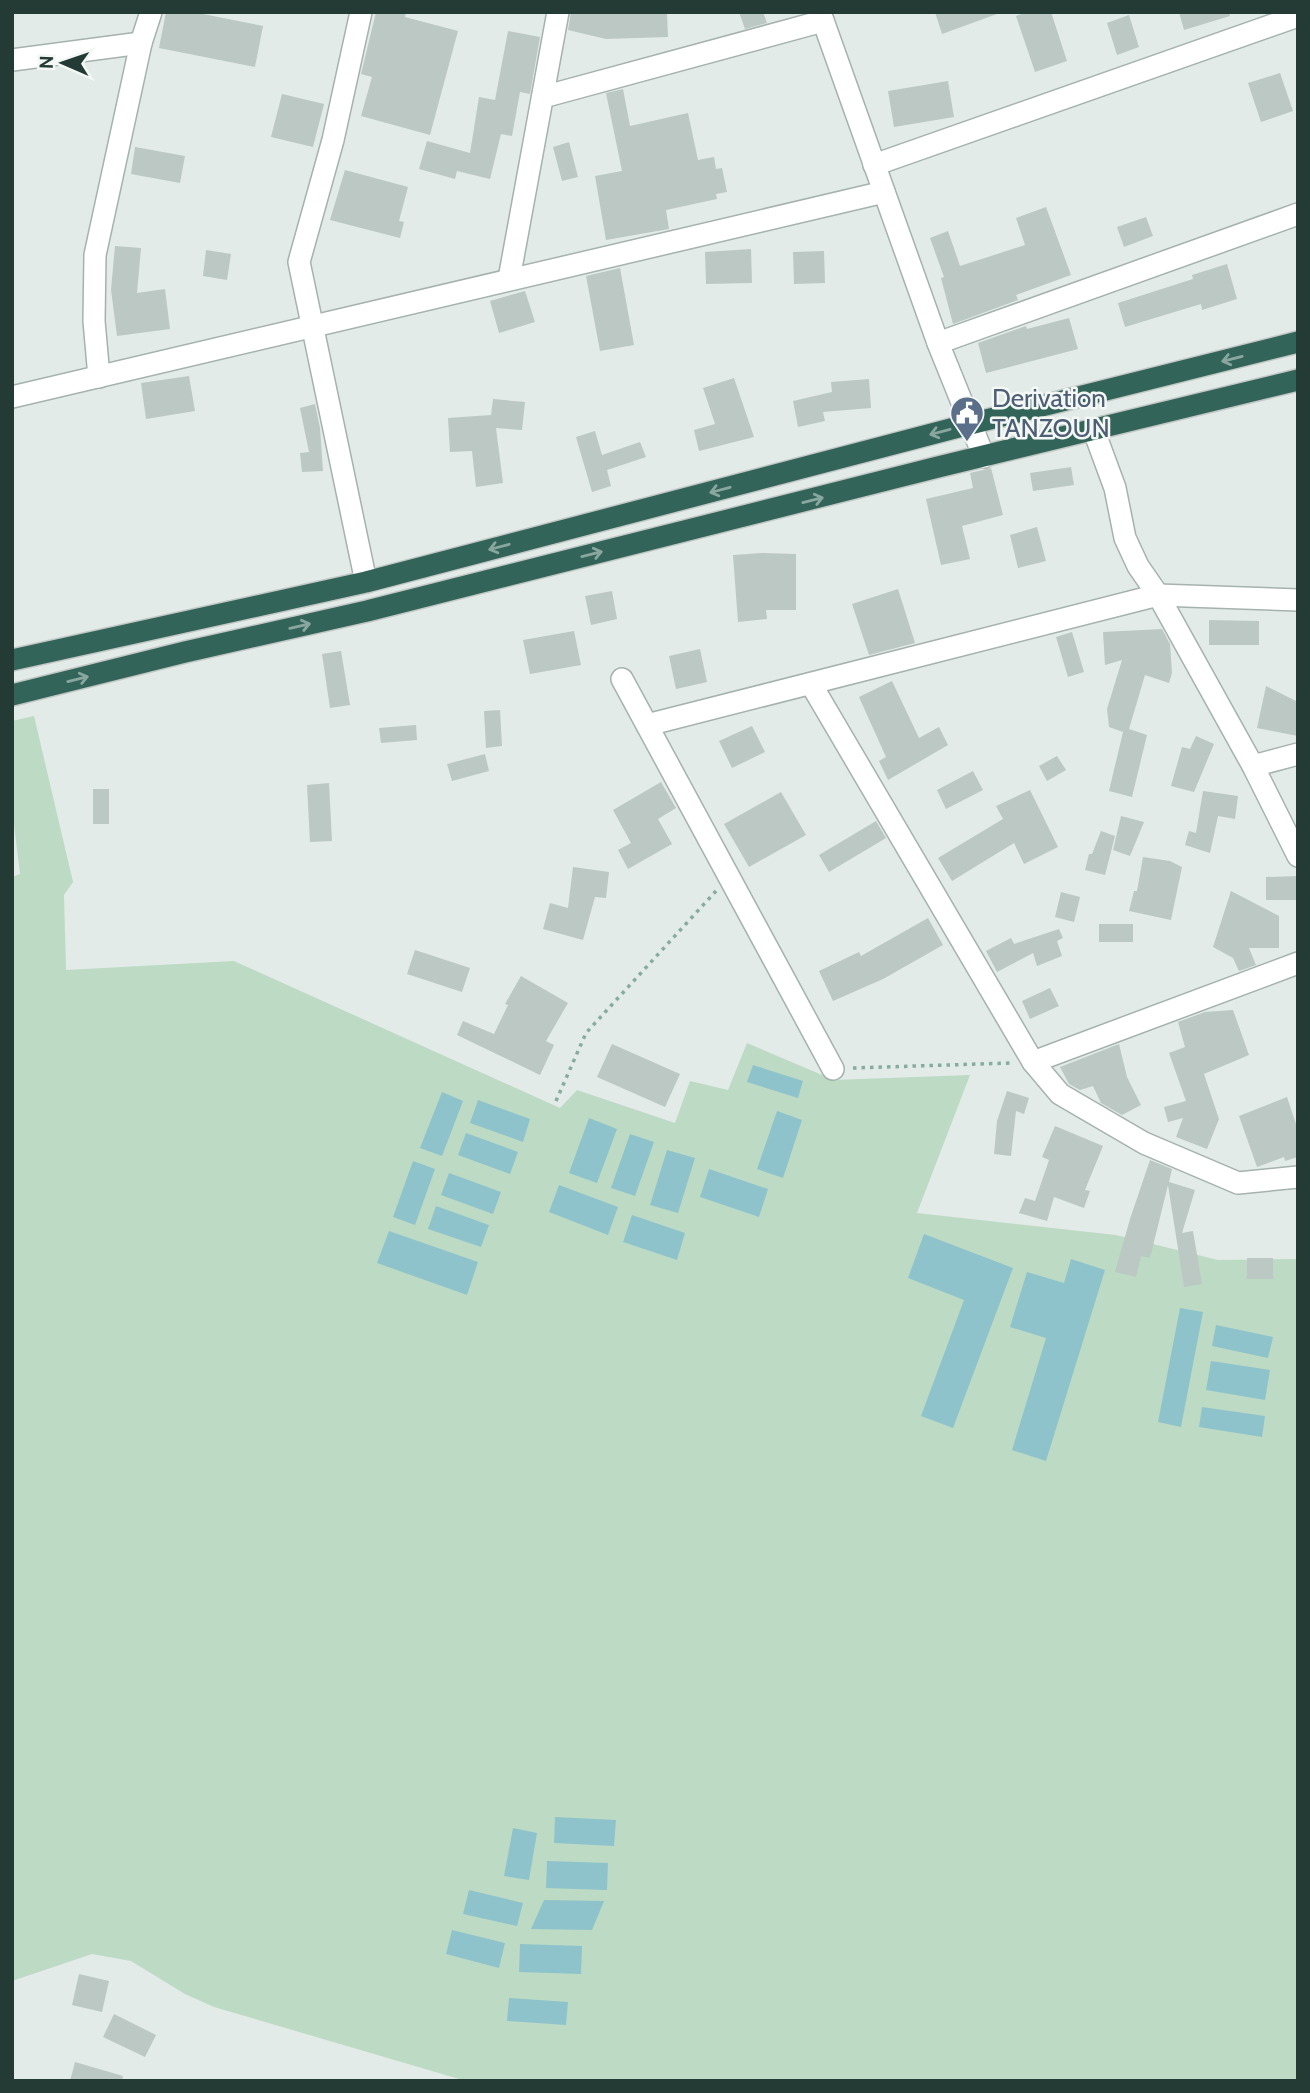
<svg xmlns="http://www.w3.org/2000/svg" width="1310" height="2093" font-family="Cabin,sans-serif">
<rect width="100%" height="100%" fill="#e2ebe7"/>
<polygon fill="#bddac5" points="34,716 73,882 64,895 66,970 234,961 560,1108 577,1090 675,1123 690,1081 728,1090 747,1043 834,1080 970,1075 917,1213 1116,1235 1218,1260 1298,1259 1298,2081 466,2081 214,2007 185,1994 131,1961 92,1954 12,1981 12,877 20,874 12,808 12,721"/>
<g fill="#8fc3cb">
<polygon points="753,1065 803,1081 798,1098 747,1082"/>
<polygon points="442,1092 463,1101 442,1156 420,1148"/>
<polygon points="478,1100 530,1119 523,1142 470,1123"/>
<polygon points="777,1111 802,1120 783,1178 757,1169"/>
<polygon points="589,1118 617,1129 597,1183 569,1173"/>
<polygon points="466,1133 518,1152 510,1174 458,1155"/>
<polygon points="630,1134 654,1142 635,1196 611,1188"/>
<polygon points="667,1150 695,1158 678,1213 650,1205"/>
<polygon points="413,1161 435,1169 415,1225 393,1217"/>
<polygon points="709,1169 768,1189 759,1217 700,1197"/>
<polygon points="449,1173 501,1192 493,1214 441,1195"/>
<polygon points="559,1185 618,1207 608,1235 549,1212"/>
<polygon points="436,1206 489,1225 481,1247 428,1229"/>
<polygon points="632,1215 685,1233 677,1260 623,1242"/>
<polygon points="389,1231 478,1262 467,1295 377,1263"/>
<polygon points="924,1234 1013,1268 953,1428 921,1416 964,1300 908,1278"/>
<polygon points="1071,1259 1105,1270 1046,1461 1012,1450 1046,1338 1010,1327 1027,1272 1064,1283"/>
<polygon points="1180,1308 1203,1312 1181,1427 1158,1422"/>
<polygon points="1216,1325 1273,1337 1268,1358 1212,1346"/>
<polygon points="1211,1361 1270,1370 1265,1400 1206,1390"/>
<polygon points="1202,1407 1265,1416 1262,1437 1199,1427"/>
<polygon points="555,1817 616,1820 614,1846 554,1843"/>
<polygon points="513,1828 537,1833 529,1880 504,1876"/>
<polygon points="547,1861 608,1863 607,1890 546,1888"/>
<polygon points="469,1890 523,1903 517,1926 463,1914"/>
<polygon points="544,1900 604,1901 592,1930 531,1929"/>
<polygon points="452,1930 505,1943 499,1968 446,1954"/>
<polygon points="520,1944 582,1946 581,1974 519,1972"/>
<polygon points="509,1998 568,2002 566,2025 507,2021"/>
</g>
<g fill="#bbc8c3">
<polygon points="166,12 193,12 263,26 255,67 159,48"/>
<polygon points="376,12 406,12 405,17 458,31 430,135 361,116 372,77 361,74"/>
<polygon points="571,12 667,12 668,37 606,39 568,30"/>
<polygon points="739,12 763,12 767,23 745,29"/>
<polygon points="935,12 997,12 997,14 942,34"/>
<polygon points="1027,12 1051,12 1067,61 1035,72 1016,16"/>
<polygon points="1179,12 1229,12 1230,16 1184,30"/>
<polygon points="1129,15 1139,47 1117,55 1107,23"/>
<polygon points="508,31 540,37 530,94 520,92 512,136 501,134 490,179 457,171 455,179 419,169 427,141 470,153 479,97 495,100"/>
<polygon points="1280,73 1293,111 1261,122 1248,83"/>
<polygon points="948,81 954,117 894,127 888,91"/>
<polygon points="623,89 630,126 688,113 698,160 714,157 716,169 722,168 727,192 716,194 717,199 666,210 669,229 606,240 595,176 622,171 606,93"/>
<polygon points="282,94 324,104 313,147 271,137"/>
<polygon points="569,142 578,177 562,181 553,147"/>
<polygon points="135,147 185,156 180,183 131,174"/>
<polygon points="345,170 408,187 399,221 404,222 400,238 330,220"/>
<polygon points="1046,207 1071,275 1016,295 1018,300 953,324 941,278 944,277 930,238 948,231 960,266 1025,245 1016,218"/>
<polygon points="1146,217 1153,236 1124,247 1117,227"/>
<polygon points="115,246 141,248 137,293 165,289 170,329 117,336 111,290"/>
<polygon points="751,249 752,283 706,284 705,252"/>
<polygon points="206,250 231,254 227,280 203,276"/>
<polygon points="824,251 825,283 794,284 793,252"/>
<polygon points="1227,264 1237,299 1202,310 1201,304 1125,327 1118,303 1193,279 1192,275"/>
<polygon points="620,268 634,345 600,351 586,276"/>
<polygon points="525,291 535,322 499,333 490,301"/>
<polygon points="1069,318 1078,349 986,373 978,343 1026,326 1027,329"/>
<polygon points="189,376 195,411 146,419 141,383"/>
<polygon points="734,378 754,437 699,451 694,430 715,424 703,388"/>
<polygon points="869,379 871,408 823,412 825,421 798,427 793,401 832,392 831,382"/>
<polygon points="493,399 525,402 522,430 496,428 503,483 476,487 472,451 450,452 448,418 491,415"/>
<polygon points="315,404 320,428 323,471 302,472 300,453 309,452 300,408"/>
<polygon points="595,431 602,455 640,442 646,457 607,470 611,486 592,492 576,437"/>
<polygon points="1071,467 1074,485 1033,491 1030,473"/>
<polygon points="991,468 1003,515 962,526 970,559 941,565 926,499 973,488 970,473"/>
<polygon points="1037,527 1046,561 1018,568 1010,535"/>
<polygon points="762,553 796,554 796,610 766,610 767,619 738,622 733,555"/>
<polygon points="898,589 915,643 869,655 852,604"/>
<polygon points="612,591 617,619 591,625 585,596"/>
<polygon points="1209,620 1259,621 1259,645 1209,645"/>
<polygon points="1162,629 1170,644 1172,673 1169,683 1145,675 1129,729 1147,735 1132,797 1109,791 1123,732 1109,727 1107,709 1122,660 1105,665 1103,632"/>
<polygon points="574,631 581,665 530,674 523,640"/>
<polygon points="1072,632 1084,672 1068,677 1056,637"/>
<polygon points="700,649 707,682 676,689 669,656"/>
<polygon points="341,651 350,705 330,708 322,654"/>
<polygon points="892,681 919,738 939,727 948,745 888,780 879,761 886,757 859,697"/>
<polygon points="1266,686 1298,702 1298,736 1257,728"/>
<polygon points="500,710 502,746 486,748 484,711"/>
<polygon points="416,725 417,740 381,743 379,728"/>
<polygon points="752,726 765,752 732,768 719,741"/>
<polygon points="1196,736 1214,744 1194,792 1171,786 1182,747 1190,749"/>
<polygon points="485,754 489,771 452,781 447,764"/>
<polygon points="1057,756 1066,770 1047,781 1039,766"/>
<polygon points="973,771 983,790 946,809 937,790"/>
<polygon points="661,782 676,808 658,819 672,844 628,869 618,850 631,843 613,810"/>
<polygon points="329,783 332,841 310,842 307,785"/>
<rect x="93" y="789" width="16" height="35"/>
<polygon points="1030,790 1058,847 1024,864 1014,843 952,881 938,858 1003,819 996,806"/>
<polygon points="1203,791 1238,796 1235,819 1218,816 1210,853 1185,845 1189,831 1196,833"/>
<polygon points="781,792 806,835 749,867 724,824"/>
<polygon points="1121,816 1144,822 1130,856 1113,850"/>
<polygon points="876,821 886,838 829,872 819,855"/>
<polygon points="1101,831 1115,836 1105,875 1085,870 1089,854 1092,854"/>
<polygon points="1143,857 1170,861 1182,867 1171,920 1129,911 1134,891 1137,891"/>
<polygon points="573,867 609,872 606,898 595,897 583,940 543,929 550,903 568,908"/>
<polygon points="1298,876 1298,900 1266,900 1266,877"/>
<polygon points="1231,891 1279,916 1279,948 1249,948 1256,965 1239,971 1233,958 1213,947"/>
<polygon points="1061,892 1080,897 1074,922 1055,917"/>
<polygon points="928,918 943,945 883,979 833,1001 819,971 859,952 861,956"/>
<rect x="1099" y="924" width="34" height="18"/>
<polygon points="1059,929 1063,938 1057,941 1062,956 1037,966 1033,953 997,972 986,951 1011,938 1014,944"/>
<polygon points="415,950 470,968 462,992 407,974"/>
<polygon points="521,976 568,1003 546,1041 554,1045 540,1075 457,1035 463,1021 494,1034 508,1005 505,1004"/>
<polygon points="1050,988 1059,1006 1030,1019 1022,1001"/>
<polygon points="1233,1010 1249,1055 1204,1074 1219,1119 1207,1149 1176,1137 1183,1118 1168,1122 1164,1107 1186,1101 1169,1053 1185,1047 1178,1022 1205,1012"/>
<polygon points="612,1044 680,1074 665,1107 597,1077"/>
<polygon points="1119,1044 1127,1077 1141,1105 1122,1115 1101,1103 1093,1086 1080,1090 1069,1084 1060,1067"/>
<polygon points="1007,1091 1029,1098 1024,1114 1016,1111 1011,1156 994,1154 997,1121"/>
<polygon points="1287,1097 1298,1130 1298,1157 1285,1161 1284,1157 1257,1167 1239,1116"/>
<polygon points="1055,1126 1103,1146 1085,1190 1090,1191 1084,1208 1054,1197 1047,1221 1019,1213 1025,1198 1035,1201 1049,1160 1042,1157"/>
<polygon points="1150,1160 1172,1169 1169,1182 1195,1190 1182,1233 1193,1231 1202,1284 1184,1287 1168,1185 1150,1258 1141,1256 1136,1277 1115,1272 1130,1219"/>
<rect x="1247" y="1258" width="26" height="21"/>
<polygon points="79,1974 109,1981 102,2012 72,2005"/>
<polygon points="114,2014 156,2035 145,2057 103,2037"/>
<polygon points="75,2062 123,2076 122,2081 70,2081"/>
</g>
<g fill="none" stroke-linecap="round" stroke-linejoin="round">
<g stroke="#a5b2ae" stroke-width="24">
<g id="minor">
<polyline points="361,12 333,140 299,262 366,582"/>
<polyline points="820,12 938,343 984,457"/>
<polyline points="12,60 141,43"/>
<polyline points="543,97 823,21"/>
<polyline points="874,165 1298,16"/>
<polyline points="509,279 558,12"/>
<polyline points="938,343 1298,214"/>
<polyline points="99,377 94,321 95,255 141,43 151,12"/>
<polyline points="12,397 884,192"/>
<polyline points="1094,431 1115,488 1125,538 1138,566 1158,595 1253,766 1298,856"/>
<polyline points="622,679 833,1069"/>
<polyline points="811,684 1033,1062 1060,1094 1144,1143 1238,1183 1298,1177"/>
<polyline points="647,725 1158,595 1298,600"/>
<polyline points="1253,766 1298,754"/>
<polyline points="1033,1062 1298,963"/>
</g>
</g>
<g stroke="#c2c8c6" stroke-width="24">
<g id="highway">
<polyline points="12,660 366,582 970,424 1298,342"/>
<polyline points="12,695 185,652 367,611 938,467 1298,380"/>
</g>
</g>
<g stroke="#86ac9f" stroke-width="3.5" stroke-dasharray="3.5 5" stroke-linecap="butt">
<polyline points="853,1068 1010,1063"/>
<polyline points="556,1101 586,1033 716,891"/>
</g>
<use href="#minor" stroke="#fff" stroke-width="21"/>
<use href="#highway" stroke="#336459" stroke-width="21"/>
</g>
<defs><path id="oneway-shaft" d="M-6 0H5M1.5-3L5.5 0L1.5 3" fill="none" stroke-width="1.6" stroke-linecap="round" stroke-linejoin="round" transform="scale(1.75)"/></defs>
<g stroke="#89a79f">
<use href="#oneway-shaft" transform="translate(1232 359) rotate(166)"/>
<use href="#oneway-shaft" transform="translate(940 432) rotate(165)"/>
<use href="#oneway-shaft" transform="translate(720 490) rotate(165)"/>
<use href="#oneway-shaft" transform="translate(813 500) rotate(-14)"/>
<use href="#oneway-shaft" transform="translate(499 547) rotate(165)"/>
<use href="#oneway-shaft" transform="translate(592 554) rotate(-14)"/>
<use href="#oneway-shaft" transform="translate(300 626) rotate(-13)"/>
<use href="#oneway-shaft" transform="translate(78 679) rotate(-14)"/>
</g>
<defs>
<g id="civic-pin" transform="scale(1.75)"><path d="M0 17L-7.5 6A9.5 9.5 0 1 1 7.5 6Z" fill="#5c6f8a" stroke="#f3f8f5"/><path d="M-.6-6.5H3V-4.5H.6V-3L4-1V1h2V6H-6V1h2V-1L-.6-3ZM-1.2 2.5V6h2.4V2.5Z" fill="#fff"/></g>
</defs>
<g fill-rule="evenodd">
<use href="#civic-pin" x="967" y="413"/>
</g>
<g text-anchor="middle" dominant-baseline="central" stroke-width="5" stroke-linejoin="round" paint-order="stroke">
<g font-size="26" fill="#4e5e75" stroke="#f3f8f5" text-anchor="start">
<text x="992" y="398">Derivation<tspan x="992" dy="30">TANZOUN</tspan></text>
</g>
</g>
<rect width="1310" height="2093" fill="none" stroke="#243a34" stroke-width="28"/>
<g transform="translate(63 63) rotate(272)" stroke="#f3f8f5" stroke-width="5" paint-order="stroke">
<path d="M0-5L12 26L0 18L-12 26Z" fill="#243a34"/>
<text y="-10" font-size="19" font-weight="bold" text-anchor="middle" fill="#243a34">N</text>
</g>
</svg>
